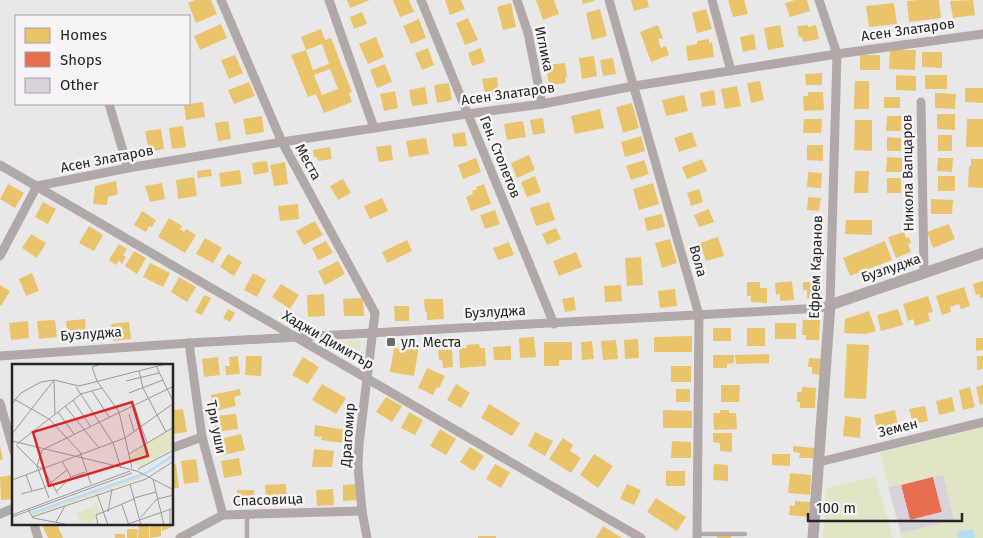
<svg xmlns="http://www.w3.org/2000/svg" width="983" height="538" font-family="'Fira Sans',sans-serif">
<rect width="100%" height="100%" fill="#e9e8e9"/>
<g fill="#e1e4c5">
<polygon points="361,340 358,365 327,347 327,342"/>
<polygon points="983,427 983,538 902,538 880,453"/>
<polygon points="875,477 893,538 823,538 826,488"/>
</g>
<polygon fill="#b6ddf6" points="973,529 975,538 958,538 956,532"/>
<g fill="#e9c46a" fill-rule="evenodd">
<polygon points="195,0 211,0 217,14 196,23 188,3"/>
<polygon points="347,0 370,0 350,8"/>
<polygon points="393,0 409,0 414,12 400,17"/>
<polygon points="445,0 461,0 465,9 450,15"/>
<polygon points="536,0 554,0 559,14 543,20"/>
<polygon points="582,0 594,0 594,1 583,4"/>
<polygon points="631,0 647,0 649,7 634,11"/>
<polygon points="728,0 744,0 748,14 733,17"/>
<polygon points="795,0 807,0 810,11 790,17 785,3"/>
<polygon points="918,0 939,0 941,18 909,22 907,1"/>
<polygon points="973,0 975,15 953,18 950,1"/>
<polygon points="511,3 516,27 503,30 497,7"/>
<polygon points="894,3 897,24 869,27 866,6"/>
<polygon points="600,9 607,36 592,40 586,13"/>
<polygon points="706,9 712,29 697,33 692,13"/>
<polygon points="362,12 367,24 354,29 350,17"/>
<polygon points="468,18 478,40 465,45 456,23"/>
<polygon points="419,19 426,38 411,44 403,26"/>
<polygon points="221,24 227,38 200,50 194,36"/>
<polygon points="658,25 663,38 658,39 661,48 666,46 669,55 651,62 640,32"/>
<polygon points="780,25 784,47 768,50 764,28"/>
<polygon points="808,25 808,27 816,25 819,39 803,42 802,37 799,37 797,26"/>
<path d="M321,29L325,40L331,38L352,92L349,93L352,102L324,113L316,94L308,97L291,55L306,50L301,37ZM322,44L329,64L313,70L306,50ZM330,69L338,89L322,95L314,75Z"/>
<polygon points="754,34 756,49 743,52 740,37"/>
<polygon points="376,37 384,57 368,64 359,44"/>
<polygon points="709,39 709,43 712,42 714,57 688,61 686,46 697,44 697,41"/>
<polygon points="428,48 434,65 422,70 415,53"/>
<polygon points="481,48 485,62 472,66 468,53"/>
<polygon points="890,50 916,50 915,70 889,69"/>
<polygon points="922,52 942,52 942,68 922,67"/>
<polygon points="235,55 243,73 229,79 221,60"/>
<rect x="860" y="55" width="20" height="15"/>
<polygon points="594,56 597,76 582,79 579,58"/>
<polygon points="613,58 616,74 603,76 600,60"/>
<polygon points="565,63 567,77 565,77 566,83 549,85 546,65"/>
<polygon points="385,64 392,82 377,88 370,70"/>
<polygon points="822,73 822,85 806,85 805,74"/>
<polygon points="896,75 916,76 916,91 896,90"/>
<rect x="925" y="75" width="22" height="14"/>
<polygon points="497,77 499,93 485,95 482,79"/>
<polygon points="760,81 764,100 751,103 747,83"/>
<polygon points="855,81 869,81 869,109 854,109"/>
<polygon points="249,82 255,96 234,104 228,90"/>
<polygon points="449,83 452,100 437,103 434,85"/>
<polygon points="737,86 741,106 725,109 721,89"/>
<polygon points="425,87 428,104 412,106 409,90"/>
<polygon points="965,88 983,88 983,103 965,102"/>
<polygon points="714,90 716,105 702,107 700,93"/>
<polygon points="395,91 398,108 384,111 380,94"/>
<polygon points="808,92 823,92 824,110 804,111 803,96 808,96"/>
<polygon points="935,93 956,94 955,109 935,108"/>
<polygon points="684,95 688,111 666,116 662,100"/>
<rect x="884" y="97" width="16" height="11"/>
<polygon points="203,102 205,117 186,120 184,105"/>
<polygon points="632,103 639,128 623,133 616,107"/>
<polygon points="600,109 604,128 575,134 571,116"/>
<polygon points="937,114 955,114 955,130 937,129"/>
<polygon points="262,116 264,132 246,135 243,119"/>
<polygon points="887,116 902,116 901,131 886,131"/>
<polygon points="543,118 545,133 533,135 530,120"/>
<polygon points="804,119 822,119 821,133 803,133"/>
<polygon points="967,119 983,119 983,147 966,147"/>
<polygon points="855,120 872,120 872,151 854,150"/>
<polygon points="228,121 231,139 218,141 215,123"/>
<polygon points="523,121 526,137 507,140 504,124"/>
<polygon points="183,126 186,147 172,149 169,128"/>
<polygon points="161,129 164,149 149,152 145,131"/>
<polygon points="465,132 467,146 454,147 452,134"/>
<polygon points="692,132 697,146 679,152 674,138"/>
<rect x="938" y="135" width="14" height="16"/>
<polygon points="641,136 645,151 625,157 621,142"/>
<polygon points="887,137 901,138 901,151 887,151"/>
<polygon points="426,138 429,154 409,157 406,141"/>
<polygon points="391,145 393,160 379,162 376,147"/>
<polygon points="807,145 823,145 823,161 807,160"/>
<polygon points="330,147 332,159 318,161 317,157 314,157 313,150"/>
<polygon points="529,155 535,170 517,178 511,163"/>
<polygon points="887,157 902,158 902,172 886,172"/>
<polygon points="476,158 481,172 463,179 458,165"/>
<polygon points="938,158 953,158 952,172 937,171"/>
<polygon points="702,159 707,171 687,179 682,167"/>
<polygon points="971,159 983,159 983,188 968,187 969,166 971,166"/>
<polygon points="644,160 649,174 631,180 626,166"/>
<polygon points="267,161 269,172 254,175 252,163"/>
<polygon points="285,162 288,184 274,186 270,165"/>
<polygon points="211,169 212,176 198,178 197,171"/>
<polygon points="240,170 242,184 221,187 219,173"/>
<polygon points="855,171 869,171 868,193 854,193"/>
<polygon points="808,172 822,173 821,188 807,187"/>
<polygon points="535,176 541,192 527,197 521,182"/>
<rect x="938" y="176" width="17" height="15"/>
<polygon points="194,177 197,196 178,199 176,180"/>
<rect x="887" y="178" width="14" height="15"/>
<polygon points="343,179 351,193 338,200 330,186"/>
<polygon points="116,181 118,194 108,197 107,205 93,204 95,186"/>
<polygon points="162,183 165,199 150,202 145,186"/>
<polygon points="653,183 659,204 639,210 633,189"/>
<polygon points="8,184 24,193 15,208 0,199"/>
<polygon points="484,184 491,204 471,211 466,197 473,194 472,191 477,189 476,187"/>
<polygon points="699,189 703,202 691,206 687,193"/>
<polygon points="808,197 821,198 819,211 807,210"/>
<polygon points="382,198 388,211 370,219 364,206"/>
<polygon points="931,199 953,200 952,214 931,214"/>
<polygon points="43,202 56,209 48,224 35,217"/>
<polygon points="549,202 555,220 536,226 530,208"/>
<polygon points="298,204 299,219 280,221 278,206"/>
<polygon points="709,209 714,222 699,227 694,215"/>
<polygon points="495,210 500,224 485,229 480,215"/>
<polygon points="142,211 156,220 152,227 149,226 146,232 134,225"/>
<polygon points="662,214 665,227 647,231 644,218"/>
<polygon points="169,218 182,226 180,229 184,232 186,229 196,235 185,253 158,237"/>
<polygon points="846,220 872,220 872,235 845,234"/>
<polygon points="315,221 323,235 304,245 296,231"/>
<polygon points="949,224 955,239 933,248 927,232"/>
<polygon points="89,226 103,235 94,251 79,243"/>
<polygon points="556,228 561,239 547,245 542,234"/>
<polygon points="904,232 906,238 909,237 911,243 908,244 911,252 896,258 888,237"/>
<polygon points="31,234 46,243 37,258 22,248"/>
<polygon points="718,237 724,256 706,261 700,243"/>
<polygon points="205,238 222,248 213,263 196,254"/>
<polygon points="670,239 677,263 662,268 655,243"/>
<polygon points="407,240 412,251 387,263 382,252"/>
<polygon points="326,241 333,253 318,260 312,248"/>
<polygon points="885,241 892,260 850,276 843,258"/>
<polygon points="509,242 514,255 498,260 493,248"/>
<polygon points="119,244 127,249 123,255 126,257 122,264 119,261 116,265 109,260"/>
<polygon points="134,251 146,258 137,274 125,266"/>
<polygon points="576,252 582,267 559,276 553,261"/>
<polygon points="228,254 242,262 234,276 220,267"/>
<polygon points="641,257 643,285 627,286 625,258"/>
<polygon points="338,261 345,274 325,285 318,271"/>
<polygon points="150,263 170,273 163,287 143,277"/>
<polygon points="32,273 39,291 26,296 19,279"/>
<polygon points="253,273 266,280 257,297 244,290"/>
<polygon points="179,277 196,287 187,302 171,292"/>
<polygon points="792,281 794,300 780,301 780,294 776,295 775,283"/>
<polygon points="983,281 983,297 980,298 979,294 976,295 973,284"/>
<polygon points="747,282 760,282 760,288 767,288 767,303 751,302 751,296 747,296"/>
<polygon points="803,282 822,282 821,298 807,298 807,290 803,290"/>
<polygon points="281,284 299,295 290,309 272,297"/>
<polygon points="0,285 10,291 1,306 0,305"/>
<polygon points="621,285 622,301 605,302 604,286"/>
<polygon points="964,287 970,306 961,309 959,304 950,307 951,312 942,315 936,296"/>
<polygon points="675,289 677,306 660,308 658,291"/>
<polygon points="324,294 325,316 308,317 307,295"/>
<polygon points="204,295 211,298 202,315 195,312"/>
<polygon points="928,296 933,312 928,313 930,321 915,326 913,319 908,321 903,304"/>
<polygon points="574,297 576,310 565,312 562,299"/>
<polygon points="363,298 364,316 344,316 343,299"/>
<polygon points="424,299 443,299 444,319 427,320 427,312 425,312"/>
<polygon points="394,306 409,306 409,321 395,321"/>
<polygon points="228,309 235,313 230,322 223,318"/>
<polygon points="898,309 903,325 881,331 877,315"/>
<polygon points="869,311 876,331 866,334 844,333 845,319"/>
<polygon points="85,319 86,336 68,338 66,321"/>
<polygon points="55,320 57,337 39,339 37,321"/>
<polygon points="803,320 820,320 819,340 806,340 806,335 802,335"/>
<polygon points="28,321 29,338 11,340 9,323"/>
<polygon points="129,322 131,339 113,341 111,324"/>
<rect x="775" y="323" width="21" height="16"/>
<rect x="713" y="328" width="18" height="13"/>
<rect x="747" y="328" width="18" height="18"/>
<polygon points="692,336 692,352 654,352 654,337"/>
<polygon points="534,337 536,357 520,358 519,338"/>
<polygon points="976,338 983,338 983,350 976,351"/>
<polygon points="638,339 639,358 625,359 624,340"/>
<polygon points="616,340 618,359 603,360 601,341"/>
<polygon points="592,341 594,359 582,360 581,342"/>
<polygon points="544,342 572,342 572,360 559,360 559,366 544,366"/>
<polygon points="403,344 419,347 414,376 390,372 394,348 402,349"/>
<polygon points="479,344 480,348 485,348 486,366 460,368 459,348 467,348 466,345"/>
<polygon points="847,344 869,345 866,399 844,398"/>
<polygon points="511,346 511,360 494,360 493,347"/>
<polygon points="438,350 452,350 453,367 443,368 442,360 439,360"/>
<polygon points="769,354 769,363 736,364 735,355"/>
<polygon points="713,355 734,355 734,363 727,364 727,368 713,368"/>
<polygon points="238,356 240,374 226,375 225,366 230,366 229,357"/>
<polygon points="246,356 262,356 261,376 245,375"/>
<polygon points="977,356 983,356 983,369 977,370"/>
<polygon points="218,357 220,375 204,377 202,359"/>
<polygon points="303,357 319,367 308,384 292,375"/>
<polygon points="809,358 821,359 820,375 812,374 812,367 808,367"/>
<rect x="671" y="366" width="20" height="16"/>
<polygon points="427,368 445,376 439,388 437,387 433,395 418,388"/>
<polygon points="322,384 346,398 336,414 312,400"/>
<polygon points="456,384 470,393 461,408 447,400"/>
<polygon points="721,385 740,385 739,402 721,402"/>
<polygon points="983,385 983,404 980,405 976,387"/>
<polygon points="802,387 816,388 815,408 800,408 800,402 797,402 797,392 801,392"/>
<polygon points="970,387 975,407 963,410 959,390"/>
<polygon points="240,389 241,395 234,397 236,406 215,411 211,395"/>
<rect x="676" y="389" width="14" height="13"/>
<polygon points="386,397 402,406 392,422 376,412"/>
<polygon points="952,397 955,411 939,415 936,401"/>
<polygon points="489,404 520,423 512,436 481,418"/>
<polygon points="925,406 928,421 913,424 909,409"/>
<polygon points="183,409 187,432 172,434 172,410"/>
<polygon points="663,410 692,411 692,428 663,428"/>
<polygon points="720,410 729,410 729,413 736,413 737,429 714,430 713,413 720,413"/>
<polygon points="895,410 898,426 878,431 874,415"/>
<polygon points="409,412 423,420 415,435 401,428"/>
<polygon points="236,414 238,429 215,432 214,416"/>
<polygon points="845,416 861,418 860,438 843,436"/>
<polygon points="315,425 346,430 344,443 321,440 322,437 314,436"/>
<polygon points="440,429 456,439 446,455 430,446"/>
<polygon points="535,432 553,441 545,456 528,446"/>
<polygon points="713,433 732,433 732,452 720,451 720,443 713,442"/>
<polygon points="241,434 245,450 224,455 220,439"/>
<polygon points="563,438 573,445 570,451 581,458 571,473 549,459"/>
<polygon points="672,441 691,442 691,458 671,458"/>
<polygon points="0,446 3,459 0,460"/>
<polygon points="793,446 814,448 814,458 799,458 800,453 793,452"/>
<polygon points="470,447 484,456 474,471 460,462"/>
<polygon points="314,449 334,451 332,467 312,467"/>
<polygon points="594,454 613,466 598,488 580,475"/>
<polygon points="772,454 790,454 790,466 772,465"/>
<polygon points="239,458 242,475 224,478 221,461"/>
<polygon points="196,459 199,482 184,484 181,461"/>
<polygon points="176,464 179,488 172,488 172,465"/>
<polygon points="495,464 510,472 501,488 486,479"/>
<polygon points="714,464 728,465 728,481 713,480"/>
<rect x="666" y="471" width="19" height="15"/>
<polygon points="790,473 811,475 810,495 788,493"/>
<polygon points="13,475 14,499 1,500 0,477"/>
<polygon points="286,484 287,501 266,502 265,485"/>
<polygon points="357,484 358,500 343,501 343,485"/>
<polygon points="627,484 641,490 634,505 620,499"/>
<polygon points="333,489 334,505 317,506 316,490"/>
<polygon points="237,490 254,490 254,496 259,496 259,506 237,506"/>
<polygon points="656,498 686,517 677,531 647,512"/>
<polygon points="795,501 810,502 809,517 789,515 790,505 795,506"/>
<polygon points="50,524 57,524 63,538 48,538 43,527"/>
<polygon points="139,524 149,524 149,538 138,538"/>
<polygon points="150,524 161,524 161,536 150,538"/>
<polygon points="162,524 173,524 172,527 162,531"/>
<polygon points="603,526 622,538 596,538"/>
<polygon points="127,529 138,529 137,538 127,538"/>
<rect x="115" y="534" width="10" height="4"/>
<polygon points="717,535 731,536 731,538 717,538"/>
<rect x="478" y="536" width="18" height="2"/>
</g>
<polygon fill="#e76f51" points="933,477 942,512 910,520 901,485"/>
<polygon fill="#d9d2da" points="943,475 954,520 901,533 888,487 901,485 910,520 942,512 933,477"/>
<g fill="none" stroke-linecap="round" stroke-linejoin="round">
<g stroke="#b1a8a8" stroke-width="4.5">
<polyline points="247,514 247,538"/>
<polyline points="697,534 745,534"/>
</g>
<g stroke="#b1a8a8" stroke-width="9">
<polyline points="221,0 282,142 375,313 359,444 358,467 362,511 367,538"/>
<polyline points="329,0 374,128"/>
<polyline points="421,0 554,324"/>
<polyline points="517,0 528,33 542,104"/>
<polyline points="609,0 699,315 697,538"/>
<polyline points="712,0 731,71"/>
<polyline points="921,102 924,272"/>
<polyline points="109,104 128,168"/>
<polyline points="0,165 641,538"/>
<polyline points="0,256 37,186 128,168 282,142 467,114 542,104 634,86 837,54 983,34"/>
<polyline points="189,343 202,437 223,515"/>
<polyline points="0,356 190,343 821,308 830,305 837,54 819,0"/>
<polyline points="0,403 14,452"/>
<polyline points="172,448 202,437"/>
<polyline points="819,462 983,422"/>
<polyline points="0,514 14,508"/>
<polyline points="34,524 38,538"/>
<polyline points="180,538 223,515 362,511"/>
</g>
<polyline stroke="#b1a8a8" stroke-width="11" points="813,538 830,305 983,253"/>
</g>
<rect fill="#6b6a6b" stroke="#f7f4f7" stroke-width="2" x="386" y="337" width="10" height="10" rx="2.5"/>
<g text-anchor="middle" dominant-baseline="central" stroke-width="5" stroke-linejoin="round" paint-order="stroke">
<g font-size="14" fill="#272627" stroke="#f7f4f7">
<text transform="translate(908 30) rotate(-8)">Асен Златаров</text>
<text transform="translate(544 49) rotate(78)">Иглика</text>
<text transform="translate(508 94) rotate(-8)">Асен Златаров</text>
<text transform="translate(500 157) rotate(68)">Ген. Столетов</text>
<text transform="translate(107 159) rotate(-11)">Асен Златаров</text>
<text transform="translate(308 162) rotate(61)">Места</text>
<text transform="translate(908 173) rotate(-91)">Никола Вапцаров</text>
<text transform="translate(698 261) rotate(74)">Вола</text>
<text transform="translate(816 267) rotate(-88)">Ефрем Каранов</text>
<text transform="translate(891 268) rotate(-19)">Бузлуджа</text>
<text transform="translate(495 312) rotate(-3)">Бузлуджа</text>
<text transform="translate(91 334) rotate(-4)">Бузлуджа</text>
<text transform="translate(328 340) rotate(30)">Хаджи Димитър</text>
<text transform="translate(216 427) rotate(79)">Три уши</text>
<text transform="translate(898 428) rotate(-14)">Земен</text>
<text transform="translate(348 435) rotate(-86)">Драгомир</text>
<text transform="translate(268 500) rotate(-2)">Спасовица</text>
</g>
<g font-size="14" fill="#272627" stroke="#f7f4f7" text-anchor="start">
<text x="401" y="342">ул. Места</text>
</g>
</g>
<g transform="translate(12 364)">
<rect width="161" height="161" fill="#e9e8e9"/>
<path d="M161,64V84L129,103L120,98L119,92L124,89L130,99L123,87ZM129,110L133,113L22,152L20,149ZM83,138L88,149L78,161H70L64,149L82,143Z" fill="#e1e4c5"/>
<path fill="none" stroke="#b6ddf6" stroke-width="2.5" d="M20,149L134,109L162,91"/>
<path fill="none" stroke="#9b9a9b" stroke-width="1" d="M89,0L80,3L85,17L107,48L120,104M144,2L162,39M127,7L131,24L154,68M42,17L43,50M114,17L147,9M64,23L101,79L109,104M80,27L97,53M117,29L151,16M2,35L37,55L68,88L79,120M61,36L78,62M0,40L9,29L29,18L42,16L67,22L154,0M122,41L135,79M53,42L87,84M46,48L62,70M117,50L122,67M0,70L42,16M0,77L125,107L162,126M5,80L69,30L90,24M4,81L25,102L37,134M117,90L162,63M50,97L59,113M126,105L162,86M14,111L20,127M141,115L152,161M0,116L113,74L162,39M118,120L129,161M45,127L59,113L73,108M9,130L32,124L55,106M46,130L31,105L25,102L30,86L162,22M85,130L96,161M122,134L144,128M110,141L117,161M16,145L21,154L58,161M158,145V161M96,148L100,125M0,151L118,107M0,153L120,109M20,153L134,115L162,97M129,153L145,135L162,131M44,158L53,142M86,161L84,151L122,135M113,161L162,144"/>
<path fill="#d62828" fill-opacity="0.15" stroke="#d62828" stroke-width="2.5" d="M120,38L136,92L37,122L21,68Z"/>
<rect width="161" height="161" fill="none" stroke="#272627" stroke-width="2.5"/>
</g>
<rect x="15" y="15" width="175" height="90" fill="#f7f4f7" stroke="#a4a2a4"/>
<rect x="25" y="28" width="25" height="15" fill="#e9c46a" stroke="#a4a2a4"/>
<text x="60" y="40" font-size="15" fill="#272627">Homes</text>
<rect x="25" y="52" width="25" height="15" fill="#e76f51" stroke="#a4a2a4"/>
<text x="60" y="65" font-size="15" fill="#272627">Shops</text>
<rect x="25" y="78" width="25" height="15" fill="#d9d2da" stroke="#a4a2a4"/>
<text x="60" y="90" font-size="15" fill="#272627">Other</text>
<path d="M808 513v8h154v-8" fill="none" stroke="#272627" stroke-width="2.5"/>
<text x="816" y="513" font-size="15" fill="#272627" stroke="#f7f4f7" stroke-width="4" paint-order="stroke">100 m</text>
</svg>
